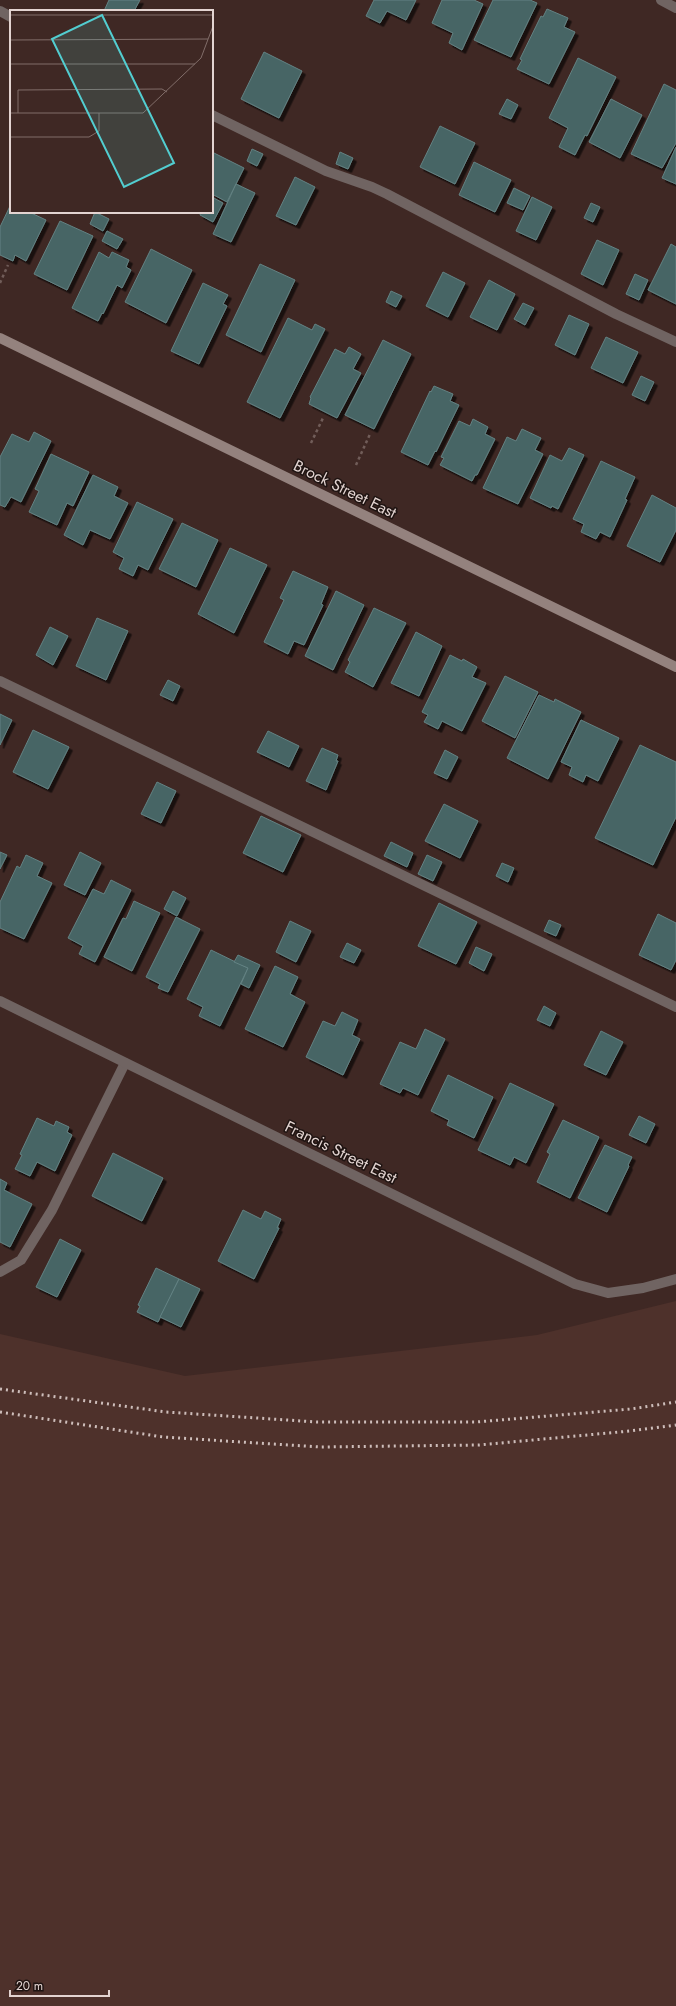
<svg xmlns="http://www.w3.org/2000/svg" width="676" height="2006" font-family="Jost,sans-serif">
<defs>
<filter id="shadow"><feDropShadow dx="3.5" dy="3.5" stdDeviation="0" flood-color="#0009"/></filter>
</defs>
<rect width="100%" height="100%" fill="#3f2824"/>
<polygon fill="#4e312b" points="676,1301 676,2006 0,2006 0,1334 185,1376 537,1335"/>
<g fill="#476565" stroke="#638283" filter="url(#shadow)">
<polygon points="109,0 140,0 134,11 104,11"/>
<polygon points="374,0 416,0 406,20 387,11 380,23 366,16"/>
<polygon points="442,0 474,0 483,4 462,50 449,43 453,33 432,23"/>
<polygon points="493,0 530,0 537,3 511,57 474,40"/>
<polygon points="547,9 568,18 564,27 575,32 549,84 517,69 522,60 520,59 541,16 543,17"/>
<polygon points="264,52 302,71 279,118 241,99"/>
<polygon points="578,58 616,77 587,136 585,135 575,155 559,147 568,128 549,118"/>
<polygon points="664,84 676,90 676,143 662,168 631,154"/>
<polygon points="507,99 518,105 511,119 499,114"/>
<polygon points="611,99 642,115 620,158 589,142"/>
<polygon points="440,126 475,143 455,184 420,167"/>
<polygon points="676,147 676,184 662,178"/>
<polygon points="252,149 263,154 257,166 247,161"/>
<polygon points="212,152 244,168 227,202 212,194"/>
<polygon points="340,152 353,158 348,169 336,164"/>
<polygon points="474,162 511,180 495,212 459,195"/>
<polygon points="295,177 315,187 296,225 276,216"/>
<polygon points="236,184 255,193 231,242 213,234"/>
<polygon points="514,188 530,196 523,210 507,203"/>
<polygon points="212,197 223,203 213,222 200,215 201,212 212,212"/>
<polygon points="532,197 552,207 536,240 516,231"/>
<polygon points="591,203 600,207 593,222 584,218"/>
<polygon points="11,204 11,212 29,212 46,220 26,261 15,255 13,261 0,255 0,227"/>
<polygon points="95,212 109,219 103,231 90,224"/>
<polygon points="60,221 93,236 67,290 34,274"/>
<polygon points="107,231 123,239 117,249 102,241"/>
<polygon points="597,240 619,250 603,285 581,274"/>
<polygon points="671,244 676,247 676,304 648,290"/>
<polygon points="151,249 192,270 166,323 125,302"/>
<polygon points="99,252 109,258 112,252 129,260 126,267 131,270 122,288 117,285 103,314 102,313 98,321 72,308"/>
<polygon points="260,264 295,280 261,352 226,335"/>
<polygon points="443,272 465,283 448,317 426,306"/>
<polygon points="635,274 648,280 639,300 626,294"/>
<polygon points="489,280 515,294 497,330 470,317"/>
<polygon points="203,283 228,295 223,304 227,306 199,364 171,351"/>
<polygon points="391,291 402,296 396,307 386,302"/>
<polygon points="523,303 534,308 525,325 514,319"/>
<polygon points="569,315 589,324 575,355 555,345"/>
<polygon points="288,318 312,330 315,324 325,329 280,418 247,402"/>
<polygon points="606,337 638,352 623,383 591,368"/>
<polygon points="383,340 411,354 374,429 345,415"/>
<polygon points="349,347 361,354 353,369 361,373 337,418 309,404 311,398 310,397 335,349 345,354"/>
<polygon points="641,376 654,382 645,401 632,395"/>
<polygon points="434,386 453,394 450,401 459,405 436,452 435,451 428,465 401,452 430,391 431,392"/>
<polygon points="473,419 488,427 485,434 495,439 477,475 475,475 472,481 440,465 444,458 441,457 459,421 470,426"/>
<polygon points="522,429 541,438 535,450 543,454 518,504 483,488 507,437 516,441"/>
<polygon points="34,432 51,441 21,502 11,497 5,507 0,505 0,457 12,434 29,442"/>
<polygon points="569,448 584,455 558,509 552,506 551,508 530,498 550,455 562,461"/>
<polygon points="51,454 89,472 73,506 67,503 57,525 29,512 39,491 35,489"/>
<polygon points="601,461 635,477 625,499 627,500 610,537 600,532 596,539 581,532 584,524 573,519"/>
<polygon points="93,475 118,487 114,496 128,503 110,539 90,530 83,545 64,535"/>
<polygon points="652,495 676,508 676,530 660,562 627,546"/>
<polygon points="137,502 173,519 148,570 138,565 133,576 119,569 124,558 113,552"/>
<polygon points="182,523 218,540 196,587 159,569"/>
<polygon points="230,548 267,565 234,633 198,614"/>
<polygon points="293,571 328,587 321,604 323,605 304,645 294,641 288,654 264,642 284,600 280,598"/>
<polygon points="336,591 364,605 333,670 305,656"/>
<polygon points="374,608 406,623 373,687 345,672 350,662 348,660"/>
<polygon points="97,618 128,631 106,680 76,666"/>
<polygon points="50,627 68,636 53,665 36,655"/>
<polygon points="416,632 442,646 419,696 391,683"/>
<polygon points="450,655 462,661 463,659 477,667 472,677 486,683 462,731 442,721 438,729 424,722 428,715 422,712"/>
<polygon points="505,676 538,692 515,738 482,721"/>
<polygon points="168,680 180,686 173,701 160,695"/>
<polygon points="539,695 554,702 555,699 581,712 548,779 507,758"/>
<polygon points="0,714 12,720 0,745"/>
<polygon points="581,720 619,738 598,781 586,775 583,782 569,775 572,767 561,762"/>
<polygon points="33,730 69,747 48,789 13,772"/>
<polygon points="268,731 299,746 289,767 257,752"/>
<polygon points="640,745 676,762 676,817 653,865 595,838"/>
<polygon points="322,748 338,755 336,761 338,761 326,790 306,781"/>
<polygon points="445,750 458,757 447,779 434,773"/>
<polygon points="157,782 176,791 161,823 141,814"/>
<polygon points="444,804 478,821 460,858 425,841"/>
<polygon points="261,816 301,835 283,872 243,853"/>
<polygon points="391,842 413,853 407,867 384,856"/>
<polygon points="0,852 7,855 0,869"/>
<polygon points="80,852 101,863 85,895 64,885"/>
<polygon points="26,855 43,863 37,876 52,883 24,939 0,928 0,902 17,866 20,868"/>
<polygon points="427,855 442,862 433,881 418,874"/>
<polygon points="502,863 514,868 508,882 496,876"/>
<polygon points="111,880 131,890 95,962 79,954 83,946 68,938 93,889 104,894"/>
<polygon points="173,891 186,898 177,916 164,909"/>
<polygon points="134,901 160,913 132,971 104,957 123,918 126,919"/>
<polygon points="439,903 477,922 456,964 418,946"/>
<polygon points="658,914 676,923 676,960 671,970 639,955"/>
<polygon points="176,917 200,929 168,992 158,988 160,984 146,977"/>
<polygon points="549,920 561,925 556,936 544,931"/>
<polygon points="290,921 311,931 296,962 276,952"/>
<polygon points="347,943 361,950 354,963 340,957"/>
<polygon points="476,947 492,954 484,971 469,963"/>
<polygon points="211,950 248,968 220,1026 199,1016 203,1007 187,999"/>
<polygon points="238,955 260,965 249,988 241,984 248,968 234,962"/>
<polygon points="275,966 298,977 290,994 305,1002 283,1047 245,1029"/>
<polygon points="544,1006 556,1013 550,1026 537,1020"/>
<polygon points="342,1012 358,1020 352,1035 360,1039 343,1075 306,1057 323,1021 335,1026"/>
<polygon points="425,1029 445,1039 418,1095 403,1088 400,1093 380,1084 400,1042 416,1049"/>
<polygon points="601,1031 623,1042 606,1075 584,1065"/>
<polygon points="448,1075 493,1097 474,1138 447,1125 449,1120 431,1111"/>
<polygon points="510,1083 554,1104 526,1163 514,1157 510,1165 478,1150"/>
<polygon points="639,1116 655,1124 646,1143 629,1135"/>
<polygon points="37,1118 54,1126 56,1121 69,1127 67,1132 72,1135 55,1171 37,1162 30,1176 15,1169 22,1155 20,1154"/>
<polygon points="563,1120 599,1137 570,1198 537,1182 550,1154 547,1152"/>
<polygon points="605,1145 632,1157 628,1165 629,1166 607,1212 578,1198"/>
<polygon points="113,1153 163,1178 142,1221 92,1196"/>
<polygon points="0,1179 7,1183 4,1190 32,1204 10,1247 0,1242"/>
<polygon points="243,1210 261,1219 265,1211 281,1219 277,1228 279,1228 254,1279 218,1261"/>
<polygon points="60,1239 81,1250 57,1297 36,1287"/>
<polygon points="156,1268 179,1279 158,1322 137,1312 140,1306 138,1305"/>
<polygon points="179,1279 200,1289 181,1327 160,1317"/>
</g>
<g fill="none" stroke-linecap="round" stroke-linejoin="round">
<g stroke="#715d59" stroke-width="2.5" stroke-dasharray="3 3" stroke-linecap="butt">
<polyline points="0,283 8,265"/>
<polyline points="311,443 323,418"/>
<polyline points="356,465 370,434"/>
</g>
<g stroke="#706462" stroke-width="10">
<polyline points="0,11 11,17"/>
<polyline points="212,115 326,171 372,187 387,194 616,314 676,342"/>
<polyline points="0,681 676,1007"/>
<polyline points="0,1272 21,1260 52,1210 125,1063"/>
</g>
<g stroke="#706462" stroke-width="10">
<polyline points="661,0 676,8"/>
<polyline points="0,1001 575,1284 608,1293 643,1288 676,1279"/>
</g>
<polyline stroke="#94827e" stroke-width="10" points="0,338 676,667"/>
<g stroke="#cebebb" stroke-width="3" stroke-dasharray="2 4" stroke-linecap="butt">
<polyline points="0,1389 166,1412 317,1422 476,1422 631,1409 676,1402"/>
<polyline points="0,1412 163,1437 320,1447 479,1445 630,1431 676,1425"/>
</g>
</g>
<g text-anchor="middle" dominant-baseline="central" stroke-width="3" stroke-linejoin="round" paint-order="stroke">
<g font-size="16" fill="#e3d4d1" stroke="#1f1412">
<text transform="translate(345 489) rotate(26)">Brock Street East</text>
<text transform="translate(341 1152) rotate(26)">Francis Street East</text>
</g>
</g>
<g transform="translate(10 10)">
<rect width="203" height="203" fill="#3f2824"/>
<path fill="none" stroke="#816d69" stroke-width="1" d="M0,5H203M0,30L198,29M0,54H185M0,103H133L191,48L203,16M8,103V80L152,79L157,82M0,127H79L89,121V103"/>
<path fill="#52cdd0" fill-opacity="0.15" stroke="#52cdd0" stroke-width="2" d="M92,5L164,153L114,177L42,29Z"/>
<rect width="203" height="203" fill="none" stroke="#e3d4d1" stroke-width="2"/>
</g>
<path d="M10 1990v6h99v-6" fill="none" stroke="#e3d4d1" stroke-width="2"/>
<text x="16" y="1990" font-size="12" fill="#e3d4d1" stroke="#1f1412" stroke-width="3" paint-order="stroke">20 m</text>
</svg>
